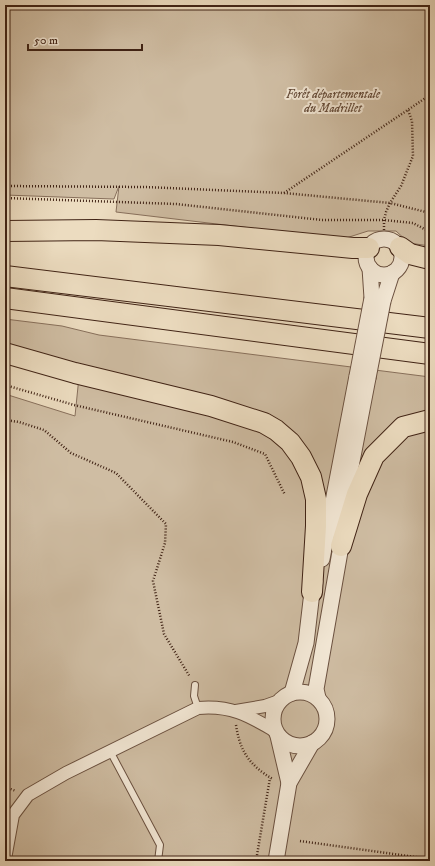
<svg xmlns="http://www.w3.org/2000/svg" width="435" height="866" font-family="'IM FELL DW Pica',serif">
<rect width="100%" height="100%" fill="#ecdcc0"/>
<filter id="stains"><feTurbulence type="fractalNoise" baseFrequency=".005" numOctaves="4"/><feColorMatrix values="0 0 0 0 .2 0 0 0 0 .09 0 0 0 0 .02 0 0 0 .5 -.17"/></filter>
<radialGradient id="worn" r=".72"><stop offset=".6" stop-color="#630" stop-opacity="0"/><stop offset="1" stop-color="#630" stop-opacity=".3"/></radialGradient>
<g fill="#cfbda3" stroke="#88705c">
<polygon points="5,5 430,5 430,246 409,243 396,231 368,231 343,239 116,212 119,186 114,199 5,195"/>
<polygon points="5,319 62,326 99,335 430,377 430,861 24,861 15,859 15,861 5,861 5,394 75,416 80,367 5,344"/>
</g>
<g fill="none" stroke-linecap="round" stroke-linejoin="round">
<g stroke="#6b5140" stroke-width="8">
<g id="service">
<polyline points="195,685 194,696 198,708"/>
<polyline points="110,751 160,845 158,861"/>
</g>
</g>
<g stroke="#6b5140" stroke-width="14">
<g id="minor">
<polyline points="236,711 265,706 279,701"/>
<path d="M5,859L13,815L28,795L66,773L198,708C230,705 248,715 275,731"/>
</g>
</g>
<g stroke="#6b5140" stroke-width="17">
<g id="tertiary">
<circle cx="384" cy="257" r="18"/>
<polyline points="370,268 372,298"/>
<polyline points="383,301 392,273"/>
<polyline points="322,559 357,376"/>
<circle cx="300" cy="719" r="27"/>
<polyline points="292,693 306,643 312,592 315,582"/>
<polyline points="318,698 316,689 341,546 341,519 368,378"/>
<polyline points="278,736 289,783"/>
<polyline points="276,861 289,783 312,743"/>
</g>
</g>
<g stroke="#402315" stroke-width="22">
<g id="trunk">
<polyline points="5,231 96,230 219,235 353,248 369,248"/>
<polyline points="400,247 410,254 430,259"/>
<polyline points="5,276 430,328"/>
<polyline points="5,298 430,354"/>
<polyline points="5,353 75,373 211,406 264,423 276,430 290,442 301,457 311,477 316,499 316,526 312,592"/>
<polyline points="341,546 357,494 374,456 403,427 430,420"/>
</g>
</g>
<g stroke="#402315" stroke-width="2.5" stroke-dasharray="1 2" stroke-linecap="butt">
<polyline points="5,186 145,187 284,193 390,203 430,213"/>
<polyline points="284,193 430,95"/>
<polyline points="5,198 176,204 322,220 384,220 413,223 430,232"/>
<polyline points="384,239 384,220 386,212 390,203 401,186 413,156 412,121 408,110"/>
<polyline points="5,385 74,405 233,442 265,454 285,495"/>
<polyline points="5,420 19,422 44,430 71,453 116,473 166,524 165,543 153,581 164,634 190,677"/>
<path d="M236,725C239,745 245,759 262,772C266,775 269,777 273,779"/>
<polyline points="5,787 16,791"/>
<polyline points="300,841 430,859"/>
<polyline points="256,861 270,778"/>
</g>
<use href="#service" stroke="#f3e8d6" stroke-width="6"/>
<use href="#minor" stroke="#f3e8d6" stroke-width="12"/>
<use href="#tertiary" stroke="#f3e8d6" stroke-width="15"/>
<use href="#trunk" stroke="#ecdcc0" stroke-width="20"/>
<g stroke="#6b5140" stroke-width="17" stroke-linecap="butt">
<g id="tertiary-bridge">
<polyline points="357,376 372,298"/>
<polyline points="368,378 383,301"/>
</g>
</g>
<use href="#tertiary-bridge" stroke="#f3e8d6" stroke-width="15"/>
</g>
<g text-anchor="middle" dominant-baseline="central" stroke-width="4" stroke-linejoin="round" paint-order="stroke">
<g font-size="12" font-style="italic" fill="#644a38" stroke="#f3e8d6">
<text x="333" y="94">Forêt départementale<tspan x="333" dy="14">du Madrillet</tspan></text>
</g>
</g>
<rect width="435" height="866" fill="none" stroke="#ecdcc0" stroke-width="20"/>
<rect x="6" y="6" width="423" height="854" fill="none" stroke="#402315" stroke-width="2"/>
<rect x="10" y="10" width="415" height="846" fill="none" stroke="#402315"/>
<path d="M28 44v6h114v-6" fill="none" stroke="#402315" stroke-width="2"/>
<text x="34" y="44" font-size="12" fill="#402315" stroke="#f3e8d6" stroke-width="3" paint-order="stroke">50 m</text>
<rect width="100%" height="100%" filter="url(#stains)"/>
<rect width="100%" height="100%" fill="url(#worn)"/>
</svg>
